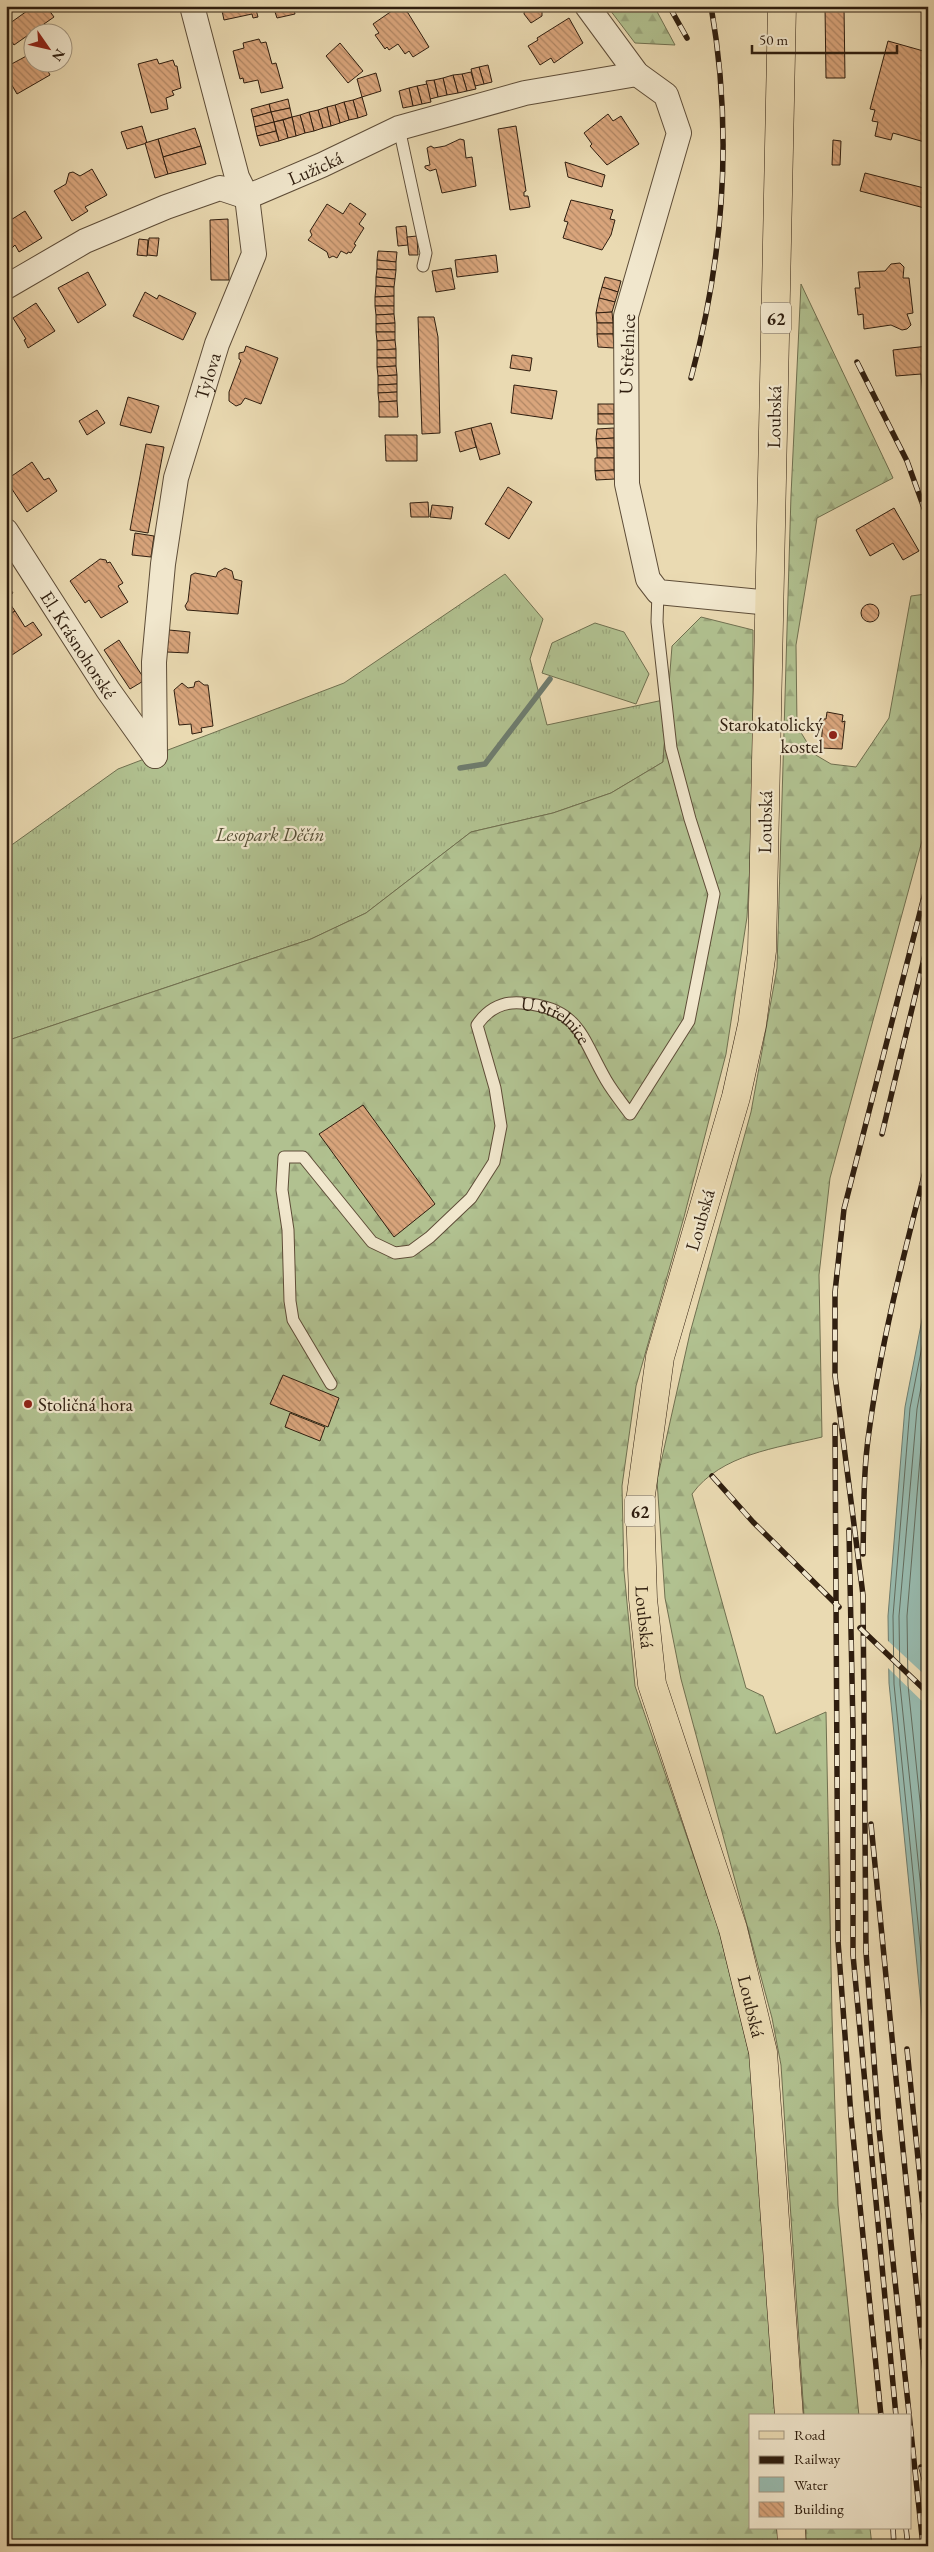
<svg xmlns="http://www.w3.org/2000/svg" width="934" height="2552" font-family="'EB Garamond',serif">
<defs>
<pattern id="grass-tufts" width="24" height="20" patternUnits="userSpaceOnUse" patternTransform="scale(1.25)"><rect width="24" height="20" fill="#b1c190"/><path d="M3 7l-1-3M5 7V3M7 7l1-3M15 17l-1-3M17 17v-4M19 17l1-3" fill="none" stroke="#99a57b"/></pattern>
<pattern id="forest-firs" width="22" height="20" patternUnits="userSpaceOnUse" patternTransform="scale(1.25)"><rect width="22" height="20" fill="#b1c190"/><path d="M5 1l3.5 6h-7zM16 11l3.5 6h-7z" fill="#99a57b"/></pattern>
<pattern id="building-back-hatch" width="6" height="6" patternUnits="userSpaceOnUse" patternTransform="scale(1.25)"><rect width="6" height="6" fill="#d9a57c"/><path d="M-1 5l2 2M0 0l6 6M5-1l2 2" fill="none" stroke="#b08664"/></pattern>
</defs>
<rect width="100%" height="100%" fill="#eadab2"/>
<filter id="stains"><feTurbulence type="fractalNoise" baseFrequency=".004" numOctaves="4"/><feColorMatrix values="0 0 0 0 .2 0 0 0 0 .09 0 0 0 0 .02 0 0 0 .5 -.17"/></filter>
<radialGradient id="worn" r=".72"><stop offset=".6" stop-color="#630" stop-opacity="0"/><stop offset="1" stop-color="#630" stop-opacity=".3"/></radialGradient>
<g fill="url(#grass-tufts)" stroke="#707050">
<polygon points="505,574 543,619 530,659 547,725 668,699 663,762 611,793 553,813 471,832 366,913 311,939 6,1041 6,849 118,769 344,683"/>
<polygon points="595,623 624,632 649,674 636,704 542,673 552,643"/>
</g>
<g fill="url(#forest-firs)" stroke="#707050">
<polygon points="607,6 654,6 675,45 635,43"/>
<path d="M801,284L893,478L817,518L796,645L797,726L814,754L831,764L856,767L889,718L911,596L926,594L928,819L830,1178L819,1275L822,1437C777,1448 721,1454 692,1494L746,1688L763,1696L776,1734L826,1712L832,2016L838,2205L859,2416H804L781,2065L772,2018L681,1679L665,1598L657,1480L690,1333L751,1112L777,968L791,495Z"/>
<polygon points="701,617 753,630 753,811 747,917 726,1054 684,1217 636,1386 622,1486 624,1571 635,1686 719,1930 752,2065 775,2416 750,2416 750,2528 778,2528 778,2546 6,2546 6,1041 311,939 366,913 471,832 553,813 611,793 663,762 672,646"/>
<polygon points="806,2528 870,2528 872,2546 806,2546"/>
</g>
<polygon fill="#98baae" stroke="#6e7c6e" points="928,1289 928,2076 889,1683 888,1616 905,1407"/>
<polygon fill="#eadab2" points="886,1639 928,1678 928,1707 887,1667"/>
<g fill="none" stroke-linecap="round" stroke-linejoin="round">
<g stroke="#646c5e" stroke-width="1">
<polyline points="928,1316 910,1408 893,1616 894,1684 928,2023"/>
<polyline points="928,1350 917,1409 899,1616 900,1685 928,1957"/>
<polyline points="928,1390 924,1410 907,1616 908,1685 928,1878"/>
</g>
<polyline stroke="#6e7c6e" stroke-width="5.5" points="460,768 485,764 550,679"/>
</g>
<g fill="url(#building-back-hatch)" stroke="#2f1e0f">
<polygon points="34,6 46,6 54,17 14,45 6,34 6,26"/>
<polygon points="148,6 166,6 150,11"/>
<polygon points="221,6 255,6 258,17 253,18 252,14 224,20"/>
<polygon points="273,6 293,6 295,14 277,18"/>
<polygon points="399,6 408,13 429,47 413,57 409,51 405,54 398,44 389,50 387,47 385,49 375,35 379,33 373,24"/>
<polygon points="525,6 542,6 542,16 531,23 524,14"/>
<polygon points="825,7 844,7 845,78 826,78"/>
<polygon points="569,18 583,43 554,63 551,58 540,65 528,46 538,40 537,38"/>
<polygon points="259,39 261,43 266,42 272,64 276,63 283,88 261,93 258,80 244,83 243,78 240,79 233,51 244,48 243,43"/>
<polygon points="888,41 927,52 928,49 928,143 893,133 891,140 875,136 878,122 872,121 875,110 870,109"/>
<polygon points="340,43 363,71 348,83 326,56"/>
<polygon points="32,53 32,62 43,62 50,75 17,94 6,75 6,67"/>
<polygon points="157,59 159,64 173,60 175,66 177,66 181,88 172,91 174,95 166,98 168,109 151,113 138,64"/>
<polygon points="488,65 492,82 484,84 479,67"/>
<polygon points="479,67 484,84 475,86 471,69"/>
<polygon points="471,72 476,89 467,91 462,74"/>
<polygon points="376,73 381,91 362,97 357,79"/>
<polygon points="462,74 467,91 458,93 453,75"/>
<polygon points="453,75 458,93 447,95 443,78"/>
<polygon points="443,78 447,95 438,97 434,80"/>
<polygon points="434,80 438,97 430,99 426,81"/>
<polygon points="427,84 431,102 422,104 417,86"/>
<polygon points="417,86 422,104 413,106 409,88"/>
<polygon points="409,88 413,106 403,108 399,91"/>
<polygon points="362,97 367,115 358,118 353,100"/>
<polygon points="288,99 290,108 271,112 269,104"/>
<polygon points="353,100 358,118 349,120 344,102"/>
<polygon points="344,102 349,120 340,123 335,105"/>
<polygon points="269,104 271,112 253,117 251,109"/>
<polygon points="335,105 340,123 331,126 327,107"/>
<polygon points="327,107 331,126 323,128 318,110"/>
<polygon points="290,108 292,117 274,122 271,112"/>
<polygon points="318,110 323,128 314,131 309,112"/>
<polygon points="271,112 274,122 255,127 253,117"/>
<polygon points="309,112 314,131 305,133 300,115"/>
<polygon points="608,114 613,121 621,116 639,144 607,165 590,146 592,144 584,133"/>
<polygon points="300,115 305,133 296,136 292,117"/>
<polygon points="292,117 296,136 288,138 283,120"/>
<polygon points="283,120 288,138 279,141 274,122"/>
<polygon points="274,122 276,131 257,136 255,127"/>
<polygon points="142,126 147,143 127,149 121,132"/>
<polygon points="516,126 526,191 524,192 524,196 528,196 530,207 510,210 498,129"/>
<polygon points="195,128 201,146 163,157 158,139"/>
<polygon points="276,131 279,141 260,146 257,136"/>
<polygon points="158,139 168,174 155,178 145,143"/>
<polygon points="460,139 464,140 466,158 472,157 476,186 442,193 436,169 430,171 425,168 425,166 430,165 427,148 431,146 434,148 445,146"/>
<polygon points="833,140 841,141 840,165 832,165"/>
<polygon points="201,146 206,164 168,174 163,157"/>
<polygon points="565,162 605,175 602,187 568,177"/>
<polygon points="92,169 107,195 85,207 88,211 72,221 54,191 66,184 69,173 73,172 80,176"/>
<polygon points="865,173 928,189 928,209 860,191"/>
<polygon points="571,200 613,210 610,219 615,220 611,235 602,250 563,238 568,222 564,221"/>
<polygon points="350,203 366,214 359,224 364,228 354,244 356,245 351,253 348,252 347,254 341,251 337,258 333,256 329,258 327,252 308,240 312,235 310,231 327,204 343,214"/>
<polygon points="25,211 42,238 19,252 15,245 12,248 6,239 10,237 6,231 6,223"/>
<polygon points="228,219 229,280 211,280 210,220"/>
<polygon points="406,226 408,245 398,246 396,227"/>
<polygon points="417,236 418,255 409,255 407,237"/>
<polygon points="149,238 159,238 157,256 147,255"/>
<polygon points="139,239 148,240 147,256 137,255"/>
<polygon points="378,251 397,252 396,262 377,260"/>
<polygon points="496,255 498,272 457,277 455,260"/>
<polygon points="377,260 396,262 396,270 377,269"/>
<polygon points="900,263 904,267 903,278 909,278 913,313 907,314 911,325 907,329 902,330 891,325 864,329 863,314 858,315 855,288 860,288 858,272 885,271 891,264"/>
<polygon points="451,268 455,289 436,292 432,271"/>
<polygon points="377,269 396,270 395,279 376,277"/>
<polygon points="88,272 106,305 78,323 58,288"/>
<polygon points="376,277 395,279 394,287 376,286"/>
<polygon points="605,277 621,281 618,292 602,287"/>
<polygon points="376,286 394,287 394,296 375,297"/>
<polygon points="602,287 618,292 615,302 599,298"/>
<polygon points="145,292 157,299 159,295 196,313 183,340 133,316"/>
<polygon points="394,296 394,306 375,306 375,297"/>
<polygon points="599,298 615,302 612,312 596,313"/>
<polygon points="36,303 55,331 28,348 24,340 26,339 13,318"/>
<polygon points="375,306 394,306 394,314 376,315"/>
<polygon points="612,312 613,323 597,323 596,313"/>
<polygon points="394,314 395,323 376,324 376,315"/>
<polygon points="418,317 434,317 438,337 440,433 422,434"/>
<polygon points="395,323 395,332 376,332 376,324"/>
<rect x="597" y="323" width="16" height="11"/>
<polygon points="376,332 395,332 395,340 377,341"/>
<polygon points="597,334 613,334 614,348 598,347"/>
<polygon points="395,340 396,349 377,350 377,341"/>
<polygon points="246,346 278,358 261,404 245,398 241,404 236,406 229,401 229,392 241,360 239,359 239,353 244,352"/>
<polygon points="928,346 928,436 926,436 921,374 896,376 893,350"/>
<polygon points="396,349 396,358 377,358 377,350"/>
<polygon points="512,355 532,358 530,371 510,368"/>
<polygon points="377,358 396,358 396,366 377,367"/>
<polygon points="396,366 397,375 378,376 377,367"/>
<polygon points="397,375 397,384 378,385 378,376"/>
<polygon points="397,384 397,392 378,393 378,385"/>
<polygon points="514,385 557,391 552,419 511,413"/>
<polygon points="397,392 397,401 379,402 378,393"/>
<polygon points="128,397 159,406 151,433 120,425"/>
<polygon points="397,401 398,417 379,417 379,402"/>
<rect x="598" y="404" width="16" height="10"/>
<polygon points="97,410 105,423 87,435 79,421"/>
<rect x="598" y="414" width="16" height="10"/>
<polygon points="491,423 500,454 480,460 471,428"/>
<polygon points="471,428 476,447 460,452 455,432"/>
<polygon points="614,428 614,438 596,439 597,429"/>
<polygon points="385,435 417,435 417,461 386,461"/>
<polygon points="614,438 614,448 597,448 596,439"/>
<polygon points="146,444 164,447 148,533 130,530"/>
<rect x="597" y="448" width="17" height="10"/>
<polygon points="595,458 614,458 614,470 595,471"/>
<polygon points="32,462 44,480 49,478 57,491 27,512 6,480"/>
<polygon points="614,470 615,479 596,480 595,471"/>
<polygon points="508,487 532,502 509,539 485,524"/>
<polygon points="428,502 429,517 411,517 410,503"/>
<polygon points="432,505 453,507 451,519 430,517"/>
<polygon points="894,508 919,551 903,560 893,543 870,556 856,530"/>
<polygon points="135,533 154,536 151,557 132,555"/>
<polygon points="100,559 106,560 107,563 110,562 123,583 118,586 128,602 101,618 89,600 85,603 70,581"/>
<polygon points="225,568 232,571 234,579 242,581 238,614 187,610 185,606 188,601 191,575 195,573 216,577 218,572"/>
<polygon points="6,583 13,593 6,598"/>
<polygon points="6,598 15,611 6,617"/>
<circle cx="870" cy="613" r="9"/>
<polygon points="15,611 25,627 33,622 42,635 6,659 6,617"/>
<polygon points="169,630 190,632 188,653 167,652"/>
<polygon points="119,640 145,680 130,689 104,650"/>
<polygon points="199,681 204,685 208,685 213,726 201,728 202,732 192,734 191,724 179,725 174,690 182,683 188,688 194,687 195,682"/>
<polygon points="827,712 843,715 842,722 845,721 842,749 821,748 823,719 826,719"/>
<polygon points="363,1105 435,1204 394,1237 319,1134"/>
<polygon points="283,1375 339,1398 328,1427 270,1404"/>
<polygon points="290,1413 325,1427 320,1441 285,1427"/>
</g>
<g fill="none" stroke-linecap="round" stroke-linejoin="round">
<g stroke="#5e4d38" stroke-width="13">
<g id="lane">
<polyline points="399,128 426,253 423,266"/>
<path id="s1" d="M331,1384L293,1320L290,1301L288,1230L282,1190L284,1157H303L372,1242L395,1253L411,1251L430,1237L471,1198L494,1162L501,1126L495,1088L477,1025C488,1009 502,1001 522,1003C580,1008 581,1037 606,1080C613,1092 622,1103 630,1114L689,1021L714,894L690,819L671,748L657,622L658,592"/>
</g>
</g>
<g stroke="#5e4d38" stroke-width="26">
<g id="street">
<polyline points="587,6 637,74 666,95 679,133 626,316 627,484 648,579 658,592 770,603"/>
<path id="s2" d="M6,287L85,241L166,207L220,188L247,197L322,165L399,128L525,93L637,74"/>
<path id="s3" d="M6,531L108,690L155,756"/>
<path id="s4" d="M155,756L154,662L163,564L176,478L217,344L254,254L247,197L237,177L192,6"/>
</g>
</g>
<g stroke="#2f1e0f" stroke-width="29">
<g id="primary">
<path id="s5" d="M782,6L762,951L752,1025L736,1097L660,1357L640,1502L643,1599L652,1684L733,1929L763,2052L789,2416"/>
<polyline points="791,2528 792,2546"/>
</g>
</g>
<use href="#lane" stroke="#f1e7cd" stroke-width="11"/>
<use href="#street" stroke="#f1e7cd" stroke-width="24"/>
<use href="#primary" stroke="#eadab2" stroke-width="28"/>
<g stroke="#2f1e0f" stroke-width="5.5">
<g id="rail">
<polyline points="669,6 687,38"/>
<polyline points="857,362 907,461 928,519"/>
<path d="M691,378C724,256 733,131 711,6"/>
<polyline points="882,1134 928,942"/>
<polyline points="835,1425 838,1941 851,2116 881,2416"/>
<polyline points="712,1476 753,1522 839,1607"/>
<polyline points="849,1530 853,1729 853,1955 896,2416"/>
<path d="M863,1554C864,1513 863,1472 869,1432C881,1341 905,1250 928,1160"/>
<polyline points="860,1628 928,1693"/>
<polyline points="871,1824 928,2404"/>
<polyline points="907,2049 928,2258"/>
<polyline points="921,2467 928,2494"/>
<polyline points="893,2528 894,2546"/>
<polyline points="906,2528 908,2546"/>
<polyline points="923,2546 879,2129 866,1952 863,1595 835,1376 835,1292 844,1209 928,881"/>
</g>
</g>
<use href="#rail" stroke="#f1e7cd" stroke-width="4" stroke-dasharray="11" stroke-linecap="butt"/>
</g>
<g fill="#8f2418" stroke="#f1e7cd" stroke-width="2">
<circle cx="833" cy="735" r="5"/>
<circle cx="28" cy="1404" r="5"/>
</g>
<g text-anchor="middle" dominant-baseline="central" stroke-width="4.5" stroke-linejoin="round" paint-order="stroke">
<g fill="#f1e7cd" stroke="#695a48" stroke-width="1">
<rect x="761" y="302.5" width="30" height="31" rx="4"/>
<rect x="625" y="1495.5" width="30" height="31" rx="4"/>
</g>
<g font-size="18" font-weight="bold" fill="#2f1e0f">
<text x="776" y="318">62</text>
<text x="640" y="1511">62</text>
</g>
<g font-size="19" fill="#2f1e0f" stroke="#f1e7cd">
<text stroke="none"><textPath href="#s2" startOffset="339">Lužická</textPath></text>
<text transform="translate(627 354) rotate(-88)">U Střelnice</text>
<text stroke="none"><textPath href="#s4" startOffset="386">Tylova</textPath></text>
<text transform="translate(774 417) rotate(-89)">Loubská</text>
<text stroke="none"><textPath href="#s3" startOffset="135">El. Krásnohorské</textPath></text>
<text transform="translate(765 822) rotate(-89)">Loubská</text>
<text stroke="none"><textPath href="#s1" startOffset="764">U Střelnice</textPath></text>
<text transform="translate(700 1220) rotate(-74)">Loubská</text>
<text stroke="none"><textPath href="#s5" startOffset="1626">Loubská</textPath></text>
<text stroke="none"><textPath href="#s5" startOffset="2031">Loubská</textPath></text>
</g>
<g font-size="19" fill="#2f1e0f" stroke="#f1e7cd" text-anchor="end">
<text x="823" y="724">Starokatolický<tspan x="823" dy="22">kostel</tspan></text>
<text x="38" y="1404" text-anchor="start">Stoličná hora</text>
</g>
<g font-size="19" font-style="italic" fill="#564f36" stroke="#f1e7cd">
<text x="270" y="834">Lesopark Děčín</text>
</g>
</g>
<rect width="934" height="2552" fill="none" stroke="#eadab2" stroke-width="25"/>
<rect x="8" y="8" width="919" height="2537" fill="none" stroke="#2f1e0f" stroke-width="2.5"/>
<rect x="12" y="12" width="909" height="2527" fill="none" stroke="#2f1e0f"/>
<rect x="749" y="2414" width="162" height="115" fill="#f1e7cd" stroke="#a39781"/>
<rect x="759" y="2431" width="25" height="8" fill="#eadab2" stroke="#a39781"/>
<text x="794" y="2440" font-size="15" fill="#2f1e0f">Road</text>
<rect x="759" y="2456" width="25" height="8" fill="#2f1e0f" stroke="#a39781"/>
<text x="794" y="2464" font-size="15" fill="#2f1e0f">Railway</text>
<rect x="759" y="2477" width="25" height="15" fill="#98baae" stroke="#a39781"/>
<text x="794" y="2490" font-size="15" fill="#2f1e0f">Water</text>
<rect x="759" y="2502" width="25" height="15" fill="url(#building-back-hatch)" stroke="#a39781"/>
<text x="794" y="2514" font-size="15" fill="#2f1e0f">Building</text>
<g transform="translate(48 48) rotate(124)"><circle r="24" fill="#f1e7cd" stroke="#a39781"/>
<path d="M0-4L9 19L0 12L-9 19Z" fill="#8f2418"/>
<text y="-8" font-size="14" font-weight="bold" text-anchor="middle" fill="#2f1e0f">N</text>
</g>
<path d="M752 45v8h145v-8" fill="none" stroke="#2f1e0f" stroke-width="2.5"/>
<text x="759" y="45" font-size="15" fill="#2f1e0f" stroke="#f1e7cd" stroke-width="4" paint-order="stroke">50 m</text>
<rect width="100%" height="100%" filter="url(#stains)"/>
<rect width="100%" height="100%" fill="url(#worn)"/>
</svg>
